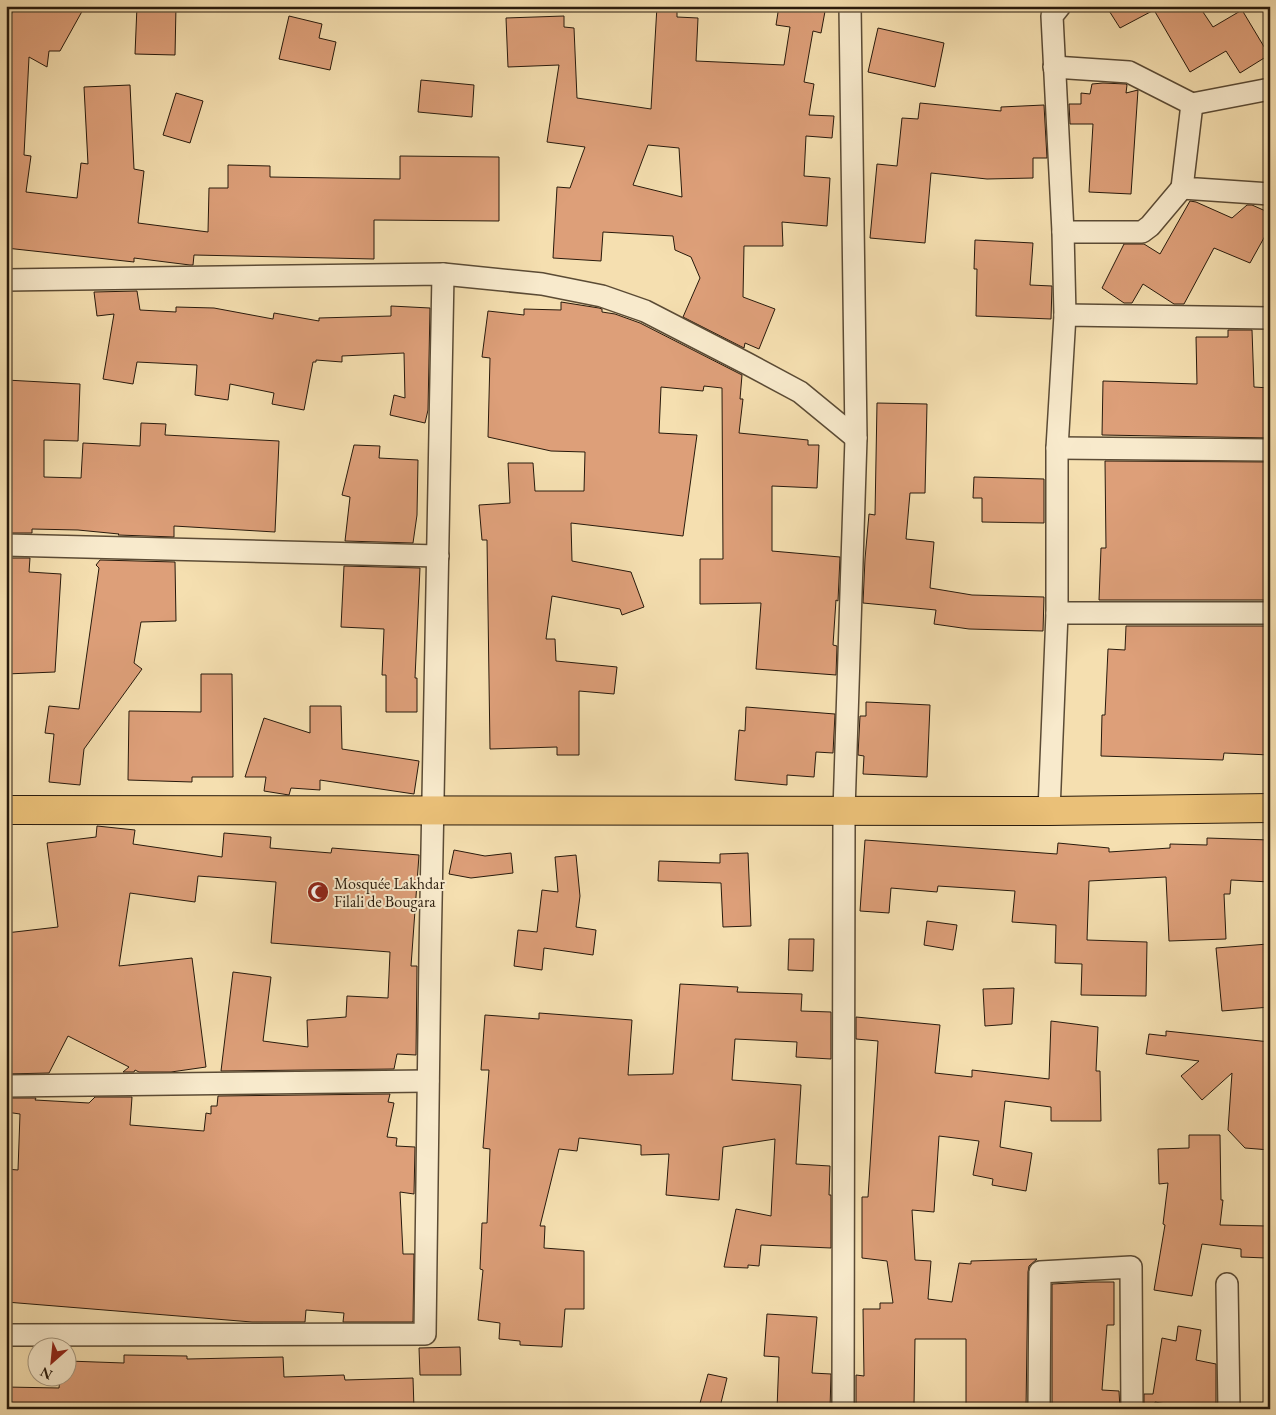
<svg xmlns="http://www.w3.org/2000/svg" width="1276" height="1415" font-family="'EB Garamond',serif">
<rect width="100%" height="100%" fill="#f5dfb0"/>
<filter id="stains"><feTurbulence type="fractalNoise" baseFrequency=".004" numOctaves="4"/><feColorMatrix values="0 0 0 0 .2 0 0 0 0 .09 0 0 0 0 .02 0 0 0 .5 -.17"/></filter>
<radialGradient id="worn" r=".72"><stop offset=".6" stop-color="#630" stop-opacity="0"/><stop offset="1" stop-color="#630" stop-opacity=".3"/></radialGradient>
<g fill="#dd9f79" stroke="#281a0c" fill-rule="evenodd">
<polygon points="17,6 85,6 60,51 49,51 47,67 29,57 24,155 31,156 26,192 77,198 81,163 88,164 84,87 130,85 134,169 144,171 138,223 208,232 209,188 228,188 228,165 270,166 270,177 400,179 400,156 499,157 499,221 374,220 374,259 194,255 193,265 190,265 134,258 134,262 6,248 6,22"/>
<polygon points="137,6 176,6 175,55 135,54"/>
<path d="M657,6H677V17L698,18L696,61L784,65L790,27L776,25L779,6H826L821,33L813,31L804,82L814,84L809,115L834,116L832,138L806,136L804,176L830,178L827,226L782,222L783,246H744L743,297L775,309L759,349L745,343L744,348L683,317L700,278L691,257L675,250L673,236L603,232L601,261L553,258L557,187L570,188L585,147L547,142L559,65L508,67L506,18L564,16V27L574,28L577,98L651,109ZM648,145L679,148L682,197L633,185Z"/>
<polygon points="1106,6 1199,6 1213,27 1242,10 1269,55 1240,73 1226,51 1190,72 1154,10 1120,28"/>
<polygon points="289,16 322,24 319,38 336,42 330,70 279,59"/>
<polygon points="878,28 944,43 935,87 868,72"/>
<polygon points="421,80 474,85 472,117 418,112"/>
<polygon points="1103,83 1126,84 1127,85 1126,93 1138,90 1131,194 1089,192 1093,124 1070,124 1069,104 1081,104 1081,93 1090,94 1092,84"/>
<polygon points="176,93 203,101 190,143 163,135"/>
<polygon points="920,103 1001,111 1001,107 1044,105 1047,158 1033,158 1033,178 987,179 931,173 925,243 870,238 877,164 897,166 902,118 918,119"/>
<polygon points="1190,201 1196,202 1232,218 1247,205 1252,205 1270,213 1270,227 1250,263 1214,248 1184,304 1174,304 1143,284 1132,303 1124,303 1102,288 1124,244 1144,244 1160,254"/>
<polygon points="975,240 1033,243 1030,285 1052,286 1051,319 976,316 977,269 974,269"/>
<polygon points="137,291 140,310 176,312 176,307 214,308 273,319 274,313 319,321 319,318 391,316 391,306 430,308 428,410 425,423 390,415 394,395 405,398 404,353 342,356 342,362 316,360 316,362 313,362 304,410 272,404 274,393 230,384 228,400 195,395 197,365 137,362 133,384 103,379 114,314 97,316 94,292"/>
<polygon points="561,302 599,308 602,309 602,312 615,314 640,323 742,375 740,399 743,399 739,433 808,440 808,445 819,445 817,488 772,486 772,551 840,557 838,601 836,600 833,645 837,646 836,675 756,669 761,603 700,604 700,559 723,559 722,388 704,386 703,391 661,387 659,433 697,435 683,536 571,523 572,561 631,572 644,607 622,615 620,609 552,596 546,639 555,639 556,661 617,667 614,694 579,691 579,755 557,755 557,747 490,749 487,540 482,540 479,505 510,503 508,463 533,463 535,491 584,491 585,452 551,451 488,437 490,358 482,357 488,311 524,315 524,309 561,310"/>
<polygon points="1228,330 1252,330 1254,387 1270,388 1270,438 1102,435 1103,381 1197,384 1196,337 1228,337"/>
<polygon points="6,380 80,384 78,441 44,440 44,477 81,478 83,443 140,446 141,423 166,424 165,435 279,441 275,532 174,526 174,537 118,535 119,534 78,530 32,529 32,533 6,533"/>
<polygon points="877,403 927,404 925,493 910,493 906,539 934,542 930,588 972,595 1044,597 1043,631 969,629 934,624 936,610 863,603 865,559 869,514 875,515"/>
<polygon points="354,445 380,446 379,458 418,460 417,515 413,543 345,541 350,497 342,495"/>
<polygon points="1105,461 1270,462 1270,600 1099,600 1101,548 1106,548"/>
<polygon points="974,477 1044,479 1044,523 982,522 982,498 973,498"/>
<polygon points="6,558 30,558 29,572 61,574 55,672 6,674"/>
<polygon points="100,560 175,562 176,621 141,622 134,663 142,669 84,749 80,785 49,782 54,734 45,733 49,706 79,709 99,568 96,565"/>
<polygon points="344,566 420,568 415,678 417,678 417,712 386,712 386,675 382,675 384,629 341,627"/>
<polygon points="1126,626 1270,626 1270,755 1224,753 1223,760 1101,756 1102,715 1105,715 1108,649 1125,650"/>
<polygon points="201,674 232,674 233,777 192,777 192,782 128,780 129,711 201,712"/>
<polygon points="866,702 930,705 927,777 863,774 864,756 858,755 860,716 866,716"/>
<polygon points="310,706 341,706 342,749 419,761 414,794 320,780 320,790 291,788 289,795 264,791 266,777 245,777 264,718 310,733"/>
<polygon points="746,707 835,714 833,753 816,752 814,777 787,775 787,785 735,780 739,730 745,731"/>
<polygon points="97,826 135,830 133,844 222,857 224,833 271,837 270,848 331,853 332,848 419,855 411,966 417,966 416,1055 397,1054 394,1069 221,1071 233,972 271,977 263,1041 308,1047 307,1020 346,1017 347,996 388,998 390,952 271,943 276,882 198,876 195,902 130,893 119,966 192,958 206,1067 171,1072 139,1072 135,1070 134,1072 123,1072 129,1067 68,1036 49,1073 6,1074 6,933 58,927 47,843 96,837"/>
<polygon points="1207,838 1270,840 1270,882 1231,880 1230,894 1224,894 1226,939 1169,941 1166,877 1089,881 1087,940 1147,942 1146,996 1081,995 1082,964 1055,963 1056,925 1012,922 1015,891 938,886 937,892 891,888 889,913 860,911 865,840 1057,854 1058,843 1109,848 1109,852 1170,848 1170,844 1207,845"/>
<polygon points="454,850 485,856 511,853 513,873 471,878 449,874"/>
<polygon points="748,853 751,926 723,927 721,883 658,881 659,861 720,863 720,854"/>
<polygon points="576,855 580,896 576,927 596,930 593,955 544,948 542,970 514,966 518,930 537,932 542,890 558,892 555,857"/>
<polygon points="927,921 957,925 953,950 924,945"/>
<polygon points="789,939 814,939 813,971 788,970"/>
<polygon points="1268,944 1270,1007 1222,1011 1216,948"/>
<polygon points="680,984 738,987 737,992 802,994 801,1011 831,1012 831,1059 796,1057 797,1042 735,1039 732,1080 801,1085 796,1164 830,1166 829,1195 831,1195 831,1248 761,1245 759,1266 748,1265 748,1268 724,1267 736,1209 771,1216 775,1139 723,1147 719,1200 666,1195 669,1154 641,1155 641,1145 579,1138 577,1151 559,1149 540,1226 545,1226 544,1248 584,1251 584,1309 565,1309 562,1347 520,1345 520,1341 499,1339 500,1323 478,1320 483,1270 480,1269 482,1223 487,1223 490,1149 483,1148 489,1070 481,1070 485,1015 539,1019 539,1013 632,1020 628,1075 673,1074"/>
<polygon points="1014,988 1012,1024 985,1026 983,989"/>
<polygon points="856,1017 940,1025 935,1073 972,1077 972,1070 1049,1079 1051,1021 1098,1027 1096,1071 1100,1071 1101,1121 1051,1121 1051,1107 1005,1101 1000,1147 1032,1153 1026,1191 992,1185 993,1179 973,1175 979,1141 939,1136 934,1212 912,1210 915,1260 931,1261 928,1299 952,1302 959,1263 971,1264 971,1261 1037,1259 1029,1266 1028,1272 1026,1409 966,1409 966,1339 915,1339 914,1405 856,1404 856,1375 864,1376 863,1309 880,1309 880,1303 893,1303 887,1261 862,1258 862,1197 868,1197 878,1041 856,1039"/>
<polygon points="1166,1031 1270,1042 1270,1150 1245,1148 1228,1130 1232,1073 1202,1100 1181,1076 1199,1061 1146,1054 1149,1034 1166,1036"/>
<polygon points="390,1094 388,1102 394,1103 387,1137 397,1138 396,1146 415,1147 414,1194 400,1192 403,1254 414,1254 413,1322 343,1322 344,1313 306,1310 305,1322 252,1322 6,1302 6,1169 18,1170 20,1114 6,1112 6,1098 36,1098 35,1100 89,1103 95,1097 132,1097 130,1125 204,1131 206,1113 211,1114 211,1106 217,1106 218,1096"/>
<polygon points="1189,1135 1220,1135 1221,1200 1223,1200 1220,1225 1267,1226 1266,1258 1241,1257 1241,1249 1202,1244 1192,1296 1154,1290 1165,1225 1163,1224 1168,1183 1159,1184 1158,1149 1189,1148"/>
<polygon points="1092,1282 1114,1282 1114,1325 1107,1325 1102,1390 1119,1391 1120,1409 1052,1409 1052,1284"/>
<polygon points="767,1314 817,1317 812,1373 831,1374 830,1409 777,1409 779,1357 764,1356"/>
<polygon points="1178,1326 1201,1330 1196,1360 1216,1364 1216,1409 1192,1409 1155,1402 1155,1409 1144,1409 1144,1394 1153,1394 1162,1338 1176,1341"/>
<polygon points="460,1347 461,1375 420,1375 419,1348"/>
<polygon points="124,1355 187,1356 187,1359 283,1357 284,1377 344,1375 345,1380 413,1378 414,1409 207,1409 207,1407 122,1404 121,1409 6,1409 6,1387 59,1388 60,1378 68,1378 68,1361 124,1363"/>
<polygon points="708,1374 727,1378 720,1407 699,1407"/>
</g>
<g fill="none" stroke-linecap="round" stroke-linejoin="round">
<g stroke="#5b4b35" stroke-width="24">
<g id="street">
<polyline points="1060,6 1052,16 1063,232 1065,315"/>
<polyline points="1054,67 1129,72 1192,104 1182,188 1270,194"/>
<polyline points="1192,104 1270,89"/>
<polyline points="1063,232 1142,232 1150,226 1182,188"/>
<polyline points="6,280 443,274 542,284 602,296 645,311 746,363 800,392 856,438"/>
<polyline points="1057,448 1270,450"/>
<polyline points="6,545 438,556"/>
<polyline points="1057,613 1270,613"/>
<polyline points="1049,811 1057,613 1057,448 1065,315 1270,318"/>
<polyline points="6,1086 428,1081"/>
<polyline points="1227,1284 1229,1409"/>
<polyline points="6,1335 425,1334 430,955 443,274"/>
<polyline points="843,1409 844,811 856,438 850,6"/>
<polyline points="1039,1409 1040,1272 1131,1267 1132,1409"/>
</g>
</g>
<g stroke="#281a0c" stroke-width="30">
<polyline id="primary" points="6,810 1049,811 1270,808"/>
</g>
<use href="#street" stroke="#f8eacc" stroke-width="21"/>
<use href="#primary" stroke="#eac078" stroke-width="28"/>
</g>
<defs>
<g id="mosque-disc" transform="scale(1.125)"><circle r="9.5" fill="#8f2418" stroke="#f8eacc"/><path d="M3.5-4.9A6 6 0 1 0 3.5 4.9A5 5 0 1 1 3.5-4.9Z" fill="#fff"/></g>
</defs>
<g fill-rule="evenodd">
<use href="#mosque-disc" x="318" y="892"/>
</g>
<g text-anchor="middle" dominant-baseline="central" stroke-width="4" stroke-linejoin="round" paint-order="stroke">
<g font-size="16" fill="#281a0c" stroke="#f8eacc" text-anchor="start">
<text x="334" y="883">Mosquée Lakhdar<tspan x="334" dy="18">Filali de Bougara</tspan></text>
</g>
</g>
<rect width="1276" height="1415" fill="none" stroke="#f5dfb0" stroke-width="25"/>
<rect x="8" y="8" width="1261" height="1400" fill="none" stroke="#281a0c" stroke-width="2.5"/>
<rect x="12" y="12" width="1251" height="1390" fill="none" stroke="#281a0c"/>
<g transform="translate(52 1362) rotate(207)"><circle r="24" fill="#f8eacc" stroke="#a5977f"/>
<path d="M0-4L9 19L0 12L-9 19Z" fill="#8f2418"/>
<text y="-8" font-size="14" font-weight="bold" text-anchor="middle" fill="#281a0c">N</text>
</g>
<rect width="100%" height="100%" filter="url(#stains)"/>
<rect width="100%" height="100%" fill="url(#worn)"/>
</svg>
